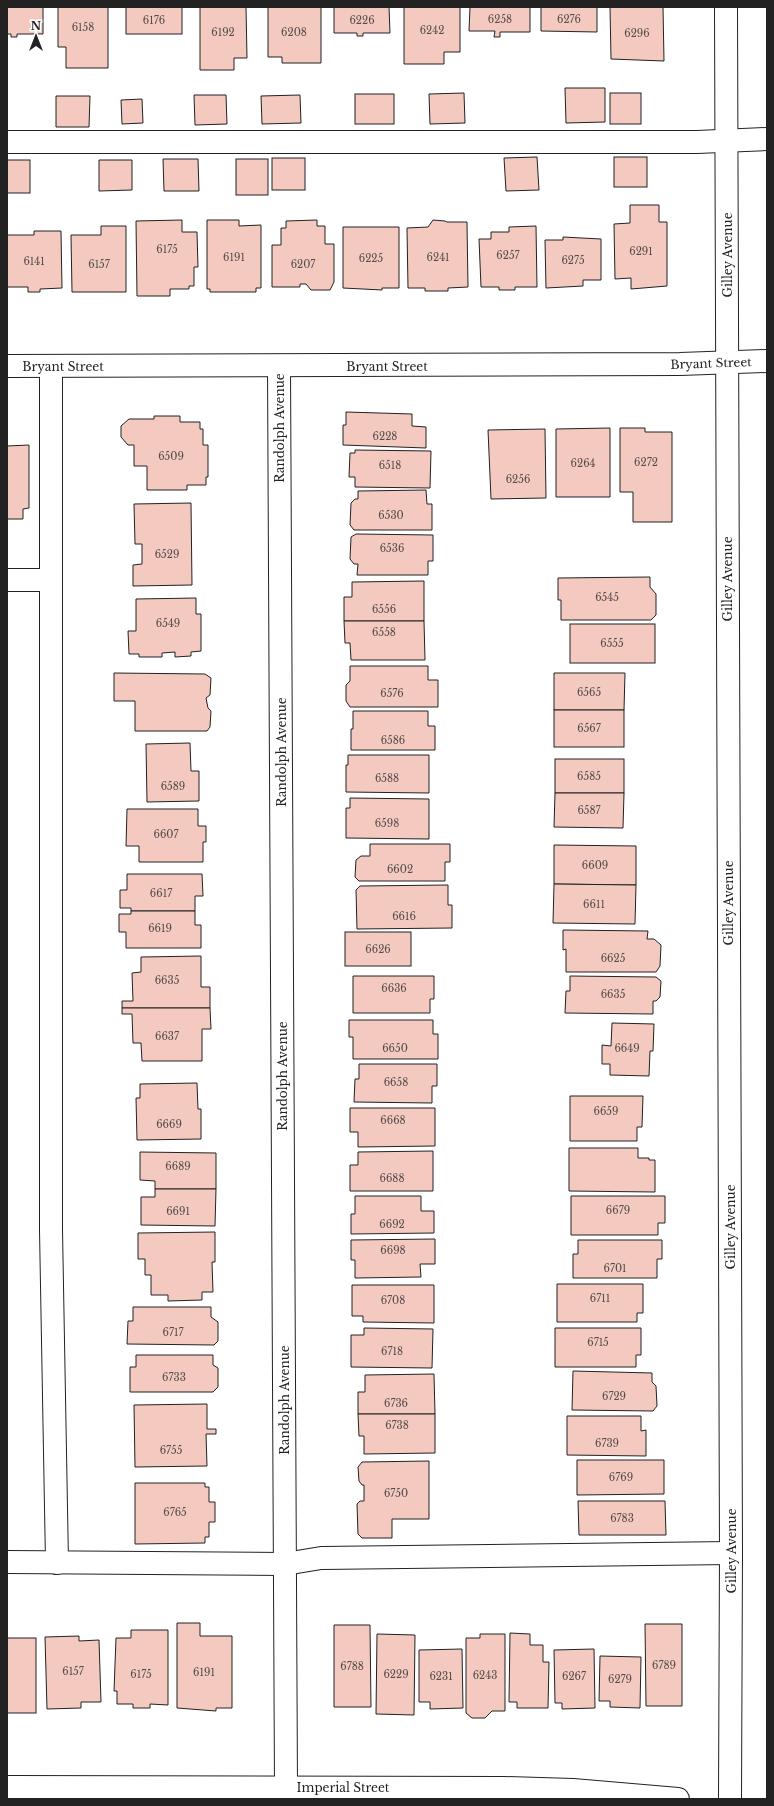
<svg xmlns="http://www.w3.org/2000/svg" width="774" height="1806" font-family="'Libre Baskerville',serif">
<rect width="100%" height="100%" fill="#fff"/>
<g fill="#f3c9c0" stroke="#222">
<polygon points="7,7 43,7 43,34 17,34 17,37 11,37 11,34 7,34"/>
<polygon points="58,7 108,7 108,68 66,68 66,47 58,47"/>
<rect x="126" y="7" width="56" height="27"/>
<polygon points="200,7 246,7 247,58 234,58 234,70 200,70"/>
<polygon points="268,7 321,7 321,63 282,63 282,57 268,57"/>
<polygon points="334,7 389,7 390,33 363,33 363,36 357,36 357,33 334,33"/>
<polygon points="404,7 460,7 460,52 444,52 444,64 404,64"/>
<polygon points="470,7 530,7 530,32 500,32 500,37 494,37 495,31 469,31"/>
<polygon points="541,7 597,7 597,32 541,31"/>
<polygon points="610,7 663,7 664,61 611,59"/>
<polygon points="565,88 605,88 605,122 566,123"/>
<polygon points="464,93 465,123 430,124 429,94"/>
<rect x="610" y="93" width="31" height="31"/>
<rect x="355" y="94" width="39" height="30"/>
<polygon points="194,95 226,95 227,124 195,125"/>
<polygon points="300,95 301,123 262,124 261,96"/>
<polygon points="56,96 90,96 89,127 56,127"/>
<polygon points="142,99 143,123 122,124 121,100"/>
<polygon points="537,157 539,190 506,191 504,158"/>
<rect x="614" y="157" width="33" height="30"/>
<rect x="272" y="158" width="33" height="32"/>
<polygon points="163,159 198,159 199,191 164,191"/>
<rect x="236" y="159" width="32" height="36"/>
<rect x="7" y="160" width="23" height="33"/>
<polygon points="99,160 132,160 132,190 99,191"/>
<polygon points="630,205 659,205 659,222 667,222 667,286 631,289 631,278 615,279 614,224 630,223"/>
<polygon points="182,220 182,232 197,232 198,267 194,267 194,286 189,286 189,289 170,289 170,296 137,296 136,221"/>
<polygon points="207,220 239,220 239,226 261,225 261,288 256,288 256,292 210,292 210,289 207,289"/>
<polygon points="317,220 317,226 325,226 325,244 334,244 334,282 330,290 311,290 306,284 300,284 300,287 272,287 272,245 281,245 281,228 286,228 286,221"/>
<polygon points="433,220 445,221 447,222 467,222 468,287 448,288 448,291 425,291 425,288 408,288 407,228 428,227"/>
<polygon points="101,226 126,226 126,292 72,292 71,235 101,235"/>
<polygon points="536,226 537,287 515,287 515,290 499,290 499,287 481,287 479,239 491,239 491,232 509,232 509,227"/>
<polygon points="343,227 399,227 399,288 382,288 382,290 343,288"/>
<polygon points="34,231 61,231 62,288 40,289 40,292 28,292 28,287 7,287 7,235 34,235"/>
<polygon points="563,237 601,239 601,280 583,280 583,286 546,288 545,240 563,240"/>
<polygon points="346,412 412,414 412,426 426,427 426,448 343,445 343,425 346,425"/>
<polygon points="154,416 180,416 180,422 200,422 200,429 203,429 203,445 208,445 208,477 206,477 206,485 187,485 187,490 147,490 147,466 134,466 134,445 128,445 121,437 121,426 129,419 154,419"/>
<polygon points="610,428 610,497 556,497 556,429"/>
<polygon points="620,428 645,428 645,432 672,432 672,522 633,522 633,492 620,492"/>
<polygon points="545,429 546,498 491,499 488,430"/>
<polygon points="29,445 29,508 23,509 23,519 7,519 7,446"/>
<polygon points="355,450 431,451 430,488 355,487 355,477 349,477 350,453 355,453"/>
<polygon points="426,490 427,504 432,504 432,530 354,530 350,525 351,503 355,499 358,499 358,491"/>
<polygon points="191,503 192,585 133,586 133,565 142,564 142,544 135,544 134,504"/>
<polygon points="356,534 433,535 433,561 428,561 428,575 357,575 358,564 354,564 350,559 351,537"/>
<polygon points="650,577 650,587 656,594 656,615 651,620 561,620 561,600 558,600 558,578"/>
<polygon points="424,581 424,621 344,621 344,597 352,597 352,582"/>
<polygon points="196,598 196,614 201,614 201,651 191,652 191,656 175,657 175,652 162,653 162,657 139,657 139,654 129,654 128,631 136,631 136,599"/>
<polygon points="344,621 424,621 425,660 351,660 350,643 345,643"/>
<rect x="570" y="624" width="85" height="39"/>
<polygon points="350,666 428,666 428,680 438,680 438,707 350,707 346,701 346,685 350,681"/>
<polygon points="114,673 205,674 211,678 210,695 206,698 208,708 211,711 210,727 207,731 135,731 135,701 114,701"/>
<polygon points="554,673 625,673 624,710 554,710"/>
<rect x="554" y="710" width="70" height="37"/>
<polygon points="353,711 428,711 428,726 435,726 435,750 351,750 351,729 353,729"/>
<polygon points="190,743 191,771 199,771 199,801 147,802 146,744"/>
<polygon points="348,755 429,755 429,793 346,792 346,765 348,765"/>
<rect x="555" y="759" width="69" height="34"/>
<polygon points="555,793 624,793 623,828 554,827"/>
<polygon points="350,798 429,799 429,839 346,838 346,808 350,808"/>
<polygon points="127,809 198,809 198,826 206,826 206,842 203,842 203,862 139,862 139,846 126,846"/>
<polygon points="370,844 450,844 450,862 445,862 445,881 359,881 355,877 356,860 361,856 370,856"/>
<polygon points="554,845 636,846 636,885 554,884"/>
<polygon points="127,874 202,874 203,896 195,896 195,911 131,911 131,908 120,908 120,890 127,890"/>
<polygon points="554,884 636,885 635,924 553,923"/>
<polygon points="448,885 448,905 452,905 452,928 357,929 356,890 360,886"/>
<polygon points="131,911 195,911 195,925 201,925 201,948 126,948 126,932 119,932 119,914 131,914"/>
<polygon points="563,930 648,931 647,939 654,939 661,945 660,966 656,972 566,972 566,949 563,950"/>
<rect x="345" y="932" width="66" height="34"/>
<polygon points="201,956 201,987 210,987 210,1008 122,1008 122,1001 133,1001 132,973 141,972 141,957"/>
<polygon points="353,976 434,976 434,999 430,999 430,1013 353,1013"/>
<polygon points="570,976 656,977 661,981 660,997 656,1001 653,1001 653,1014 565,1013 566,991 570,991"/>
<polygon points="122,1008 210,1008 211,1029 202,1029 202,1061 142,1061 141,1043 133,1043 132,1014 122,1014"/>
<polygon points="349,1020 433,1020 433,1034 438,1034 438,1059 353,1059 353,1037 349,1037"/>
<polygon points="612,1023 654,1024 653,1051 650,1051 649,1076 610,1075 610,1064 602,1064 602,1045 611,1046"/>
<polygon points="359,1064 437,1064 437,1086 432,1086 432,1103 354,1102 355,1079 359,1079"/>
<polygon points="197,1083 198,1109 201,1109 201,1139 137,1140 136,1098 140,1098 140,1084"/>
<polygon points="570,1096 643,1096 642,1127 637,1127 637,1141 570,1141"/>
<polygon points="350,1108 435,1108 435,1146 358,1147 358,1132 350,1132"/>
<polygon points="569,1148 638,1148 638,1158 649,1158 649,1160 655,1160 655,1192 569,1191"/>
<polygon points="433,1151 433,1191 350,1191 350,1165 358,1165 358,1152"/>
<polygon points="140,1152 216,1153 216,1189 155,1189 155,1181 140,1180"/>
<polygon points="155,1189 216,1189 215,1226 141,1225 141,1197 155,1197"/>
<polygon points="355,1196 421,1196 421,1211 434,1211 434,1233 351,1234 351,1214 355,1214"/>
<polygon points="571,1196 665,1196 665,1223 658,1223 658,1235 571,1235"/>
<polygon points="215,1232 215,1262 212,1262 213,1292 202,1292 202,1300 168,1301 168,1295 151,1295 151,1275 145,1275 145,1259 138,1259 138,1233"/>
<polygon points="435,1239 435,1264 420,1264 421,1277 355,1278 355,1260 351,1260 351,1240"/>
<polygon points="578,1240 662,1240 662,1259 657,1259 657,1278 573,1278 573,1254 578,1254"/>
<polygon points="557,1284 643,1284 643,1313 637,1313 637,1322 557,1322"/>
<polygon points="352,1285 434,1285 434,1323 363,1322 363,1316 352,1316"/>
<polygon points="133,1307 211,1307 211,1317 218,1322 218,1341 214,1345 127,1344 128,1321 133,1321"/>
<polygon points="364,1328 433,1329 432,1368 351,1367 351,1335 364,1335"/>
<polygon points="555,1328 641,1328 641,1355 636,1355 636,1367 555,1367"/>
<polygon points="136,1355 213,1355 213,1365 218,1368 218,1387 213,1392 130,1392 130,1367 136,1367"/>
<polygon points="573,1371 652,1373 652,1382 656,1386 657,1406 653,1411 572,1410"/>
<polygon points="434,1374 435,1414 358,1414 358,1392 365,1392 365,1375"/>
<polygon points="207,1404 207,1429 216,1429 216,1434 206,1434 207,1466 135,1467 134,1405"/>
<polygon points="358,1414 435,1414 435,1453 364,1454 364,1436 359,1436"/>
<polygon points="567,1416 641,1416 641,1431 646,1430 646,1456 567,1455"/>
<polygon points="577,1460 664,1460 664,1494 577,1495"/>
<polygon points="429,1461 429,1519 392,1519 392,1538 362,1538 358,1534 357,1504 360,1501 364,1501 364,1485 362,1485 359,1481 358,1467 362,1462"/>
<polygon points="135,1483 205,1483 205,1487 209,1487 209,1502 215,1502 215,1522 209,1522 209,1537 205,1537 205,1543 135,1544"/>
<polygon points="578,1501 665,1501 666,1535 579,1535"/>
<polygon points="177,1623 200,1623 200,1636 232,1636 232,1708 216,1708 216,1711 177,1708"/>
<polygon points="645,1624 682,1624 682,1706 646,1706"/>
<polygon points="334,1625 370,1625 371,1707 334,1707"/>
<polygon points="131,1630 168,1630 168,1705 150,1704 150,1708 133,1708 133,1704 117,1704 117,1691 114,1691 116,1638 131,1638"/>
<polygon points="510,1633 530,1634 530,1645 543,1645 543,1662 549,1662 548,1708 517,1708 517,1702 509,1702"/>
<polygon points="377,1634 415,1635 414,1715 376,1714"/>
<polygon points="480,1634 505,1634 505,1711 492,1711 485,1718 472,1718 466,1713 466,1638 480,1638"/>
<polygon points="79,1636 79,1641 99,1640 101,1702 81,1702 81,1708 47,1709 45,1637"/>
<rect x="7" y="1638" width="29" height="75"/>
<polygon points="462,1649 463,1708 430,1709 430,1702 419,1702 419,1650"/>
<polygon points="594,1649 595,1708 562,1709 562,1703 555,1703 554,1650"/>
<polygon points="600,1656 641,1657 640,1708 610,1707 610,1701 599,1701"/>
</g>
<g fill="none" stroke-linecap="round" stroke-linejoin="round">
<g stroke="#222" stroke-width="24">
<g id="minor">
<polyline points="726,7 731,1553 730,1799"/>
<polyline points="7,142 697,142 767,139"/>
<polyline points="7,366 680,364 767,361"/>
<polyline points="51,366 51,1230 57,1563"/>
<polyline points="279,366 286,1787"/>
<polyline points="7,580 51,580"/>
<polyline points="7,1562 285,1564 321,1558 731,1553"/>
<polyline points="7,1787 504,1788 573,1790 678,1799"/>
</g>
</g>
<use href="#minor" stroke="#fff" stroke-width="22"/>
</g>
<g text-anchor="middle" dominant-baseline="central" stroke-width="3" stroke-linejoin="round" paint-order="stroke">
<g font-size="10" fill="#564c4a">
<text x="500" y="19">6258</text>
<text x="569" y="19">6276</text>
<text x="154" y="20">6176</text>
<text x="362" y="20">6226</text>
<text x="83" y="27">6158</text>
<text x="432" y="30">6242</text>
<text x="223" y="32">6192</text>
<text x="294" y="32">6208</text>
<text x="637" y="33">6296</text>
<text x="167" y="249">6175</text>
<text x="641" y="251">6291</text>
<text x="508" y="255">6257</text>
<text x="234" y="257">6191</text>
<text x="438" y="257">6241</text>
<text x="371" y="258">6225</text>
<text x="573" y="260">6275</text>
<text x="34" y="261">6141</text>
<text x="99" y="264">6157</text>
<text x="303" y="264">6207</text>
<text x="385" y="436">6228</text>
<text x="171" y="456">6509</text>
<text x="646" y="462">6272</text>
<text x="583" y="463">6264</text>
<text x="390" y="465">6518</text>
<text x="518" y="479">6256</text>
<text x="391" y="515">6530</text>
<text x="392" y="548">6536</text>
<text x="167" y="554">6529</text>
<text x="607" y="597">6545</text>
<text x="384" y="609">6556</text>
<text x="168" y="623">6549</text>
<text x="384" y="632">6558</text>
<text x="612" y="643">6555</text>
<text x="589" y="692">6565</text>
<text x="392" y="693">6576</text>
<text x="589" y="728">6567</text>
<text x="393" y="740">6586</text>
<text x="589" y="776">6585</text>
<text x="387" y="778">6588</text>
<text x="173" y="786">6589</text>
<text x="589" y="810">6587</text>
<text x="387" y="823">6598</text>
<text x="166" y="834">6607</text>
<text x="595" y="865">6609</text>
<text x="400" y="869">6602</text>
<text x="161" y="893">6617</text>
<text x="594" y="904">6611</text>
<text x="404" y="916">6616</text>
<text x="160" y="928">6619</text>
<text x="378" y="949">6626</text>
<text x="613" y="958">6625</text>
<text x="167" y="980">6635</text>
<text x="394" y="988">6636</text>
<text x="613" y="994">6635</text>
<text x="167" y="1036">6637</text>
<text x="395" y="1048">6650</text>
<text x="627" y="1048">6649</text>
<text x="396" y="1082">6658</text>
<text x="606" y="1111">6659</text>
<text x="393" y="1120">6668</text>
<text x="169" y="1124">6669</text>
<text x="178" y="1166">6689</text>
<text x="392" y="1178">6688</text>
<text x="618" y="1210">6679</text>
<text x="178" y="1211">6691</text>
<text x="392" y="1224">6692</text>
<text x="393" y="1250">6698</text>
<text x="615" y="1268">6701</text>
<text x="600" y="1298">6711</text>
<text x="393" y="1300">6708</text>
<text x="173" y="1332">6717</text>
<text x="598" y="1342">6715</text>
<text x="392" y="1351">6718</text>
<text x="174" y="1377">6733</text>
<text x="614" y="1396">6729</text>
<text x="396" y="1403">6736</text>
<text x="397" y="1425">6738</text>
<text x="607" y="1443">6739</text>
<text x="171" y="1450">6755</text>
<text x="621" y="1477">6769</text>
<text x="396" y="1493">6750</text>
<text x="175" y="1512">6765</text>
<text x="622" y="1518">6783</text>
<text x="664" y="1665">6789</text>
<text x="352" y="1666">6788</text>
<text x="73" y="1671">6157</text>
<text x="204" y="1672">6191</text>
<text x="141" y="1674">6175</text>
<text x="396" y="1674">6229</text>
<text x="485" y="1675">6243</text>
<text x="441" y="1676">6231</text>
<text x="574" y="1676">6267</text>
<text x="620" y="1679">6279</text>
</g>
<g font-size="12" fill="#222" stroke="#fff">
<text transform="translate(727 255) rotate(-90)">Gilley Avenue</text>
<text transform="translate(711 363) rotate(-2)">Bryant Street</text>
<text x="63" y="366">Bryant Street</text>
<text x="387" y="366">Bryant Street</text>
<text transform="translate(279 428) rotate(-90)">Randolph Avenue</text>
<text transform="translate(727 579) rotate(-90)">Gilley Avenue</text>
<text transform="translate(281 752) rotate(-90)">Randolph Avenue</text>
<text transform="translate(728 903) rotate(-90)">Gilley Avenue</text>
<text transform="translate(282 1076) rotate(-90)">Randolph Avenue</text>
<text transform="translate(730 1227) rotate(-90)">Gilley Avenue</text>
<text transform="translate(284 1400) rotate(-90)">Randolph Avenue</text>
<text transform="translate(731 1551) rotate(-90)">Gilley Avenue</text>
<text x="343" y="1787">Imperial Street</text>
</g>
</g>
<rect width="774" height="1806" fill="none" stroke="#222222" stroke-width="16"/>
<g transform="translate(36 36)" stroke="#ffffff" stroke-width="3" paint-order="stroke">
<path d="M0-3L7 15L0 10L-7 15Z" fill="#222222"/>
<text y="-6" font-size="11" font-weight="bold" text-anchor="middle" fill="#222222">N</text>
</g>
</svg>
